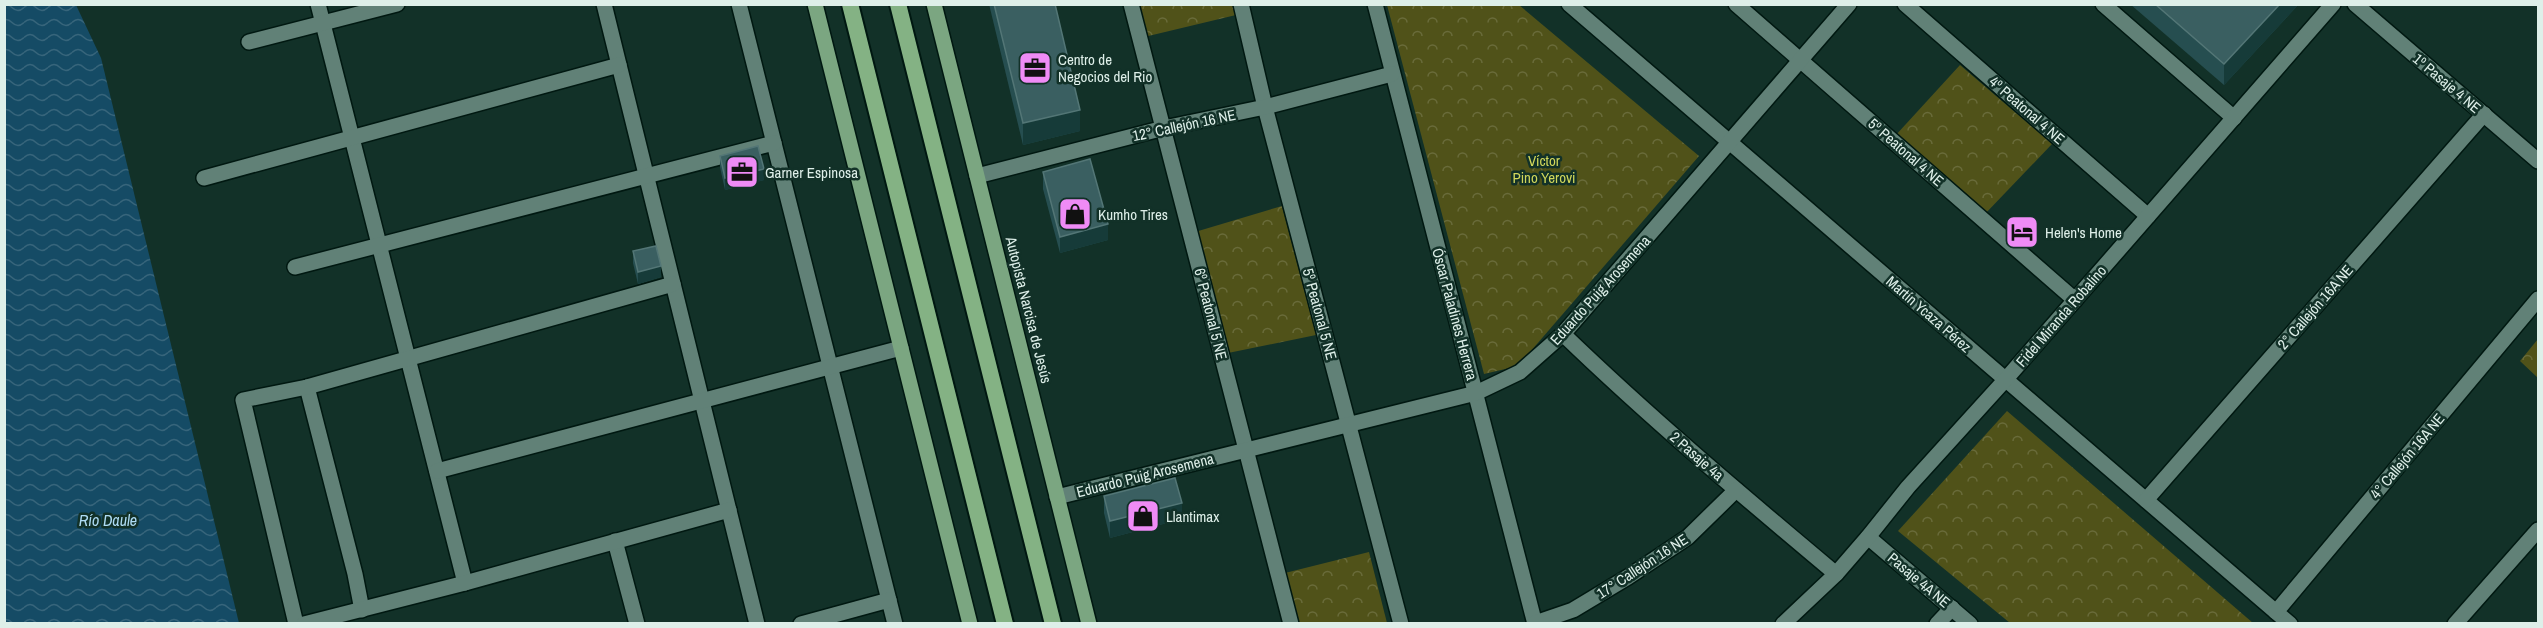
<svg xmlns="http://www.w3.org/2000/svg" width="2543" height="628" font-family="'Archivo Narrow',sans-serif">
<defs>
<pattern id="park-crowns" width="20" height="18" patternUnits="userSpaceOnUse" patternTransform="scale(1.5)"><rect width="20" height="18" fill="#505219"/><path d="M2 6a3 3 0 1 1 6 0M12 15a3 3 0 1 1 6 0" fill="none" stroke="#696b3a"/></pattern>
<pattern id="water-waves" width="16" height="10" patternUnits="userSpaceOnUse" patternTransform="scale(1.5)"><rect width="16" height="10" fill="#154b65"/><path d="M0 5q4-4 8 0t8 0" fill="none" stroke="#37657b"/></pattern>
</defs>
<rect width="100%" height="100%" fill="#123128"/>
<g fill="url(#park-crowns)">
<polygon points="1132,5 1233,5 1236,15 1140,38"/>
<polygon points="1387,5 1519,5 1699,156 1518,366 1484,374"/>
<polygon points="1960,65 2052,144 1984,215 1895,136"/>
<polygon points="1282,206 1316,335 1228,353 1195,232"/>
<polygon points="2538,339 2538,378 2520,361"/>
<polygon points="2007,411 2253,623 2010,623 1898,531"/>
<polygon points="1369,552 1387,623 1299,623 1285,573"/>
</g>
<polygon fill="url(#water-waves)" points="4,5 76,5 101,58 239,623 5,623"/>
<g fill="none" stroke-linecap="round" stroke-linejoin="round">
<g stroke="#001811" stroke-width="18">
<g id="minor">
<polyline points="318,4 465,583"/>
<polyline points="604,4 757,624"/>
<polyline points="739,4 895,624"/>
<polyline points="1131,4 1291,624"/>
<polyline points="1241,4 1265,107 1401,624"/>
<polyline points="1375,4 1535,624"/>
<polyline points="1569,4 2290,624"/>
<polyline points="1736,4 2075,300"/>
<polyline points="1905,4 2148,216"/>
<polyline points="2103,4 2234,118"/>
<polyline points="2355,4 2538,161"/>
<polyline points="249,42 397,4"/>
<polyline points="977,176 1164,128 1265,107 1392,74"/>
<polyline points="204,178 619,65"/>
<polyline points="295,267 774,143"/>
<path d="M1563,334C1650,418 1743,496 1836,574"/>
<polyline points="307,387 355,574 362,610"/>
<polyline points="437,471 901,348"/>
<polyline points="1057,497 1476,393 1520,372 1563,334 1849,4"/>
<polyline points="2146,500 2484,114"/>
<polyline points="1868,537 1970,624"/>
<polyline points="615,541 637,624"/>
<polyline points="2276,612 2538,299"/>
<polyline points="1535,623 1573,610 1628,577 1688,537 1736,490"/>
<polyline points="296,624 243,400 307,387 673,284"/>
<polyline points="304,624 465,583 729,510"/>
<polyline points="801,624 889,600"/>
<polyline points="1783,624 1836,574 1868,537 1908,487 2006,379 2333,4"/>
<polyline points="1937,624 1952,608"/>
<polyline points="2455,624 2538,530"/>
</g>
</g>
<g stroke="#001811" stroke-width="18">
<g id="primary">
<polyline points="815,4 970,624"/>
<polyline points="934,4 1089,624"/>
</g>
</g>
<g stroke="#001811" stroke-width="20">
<g id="trunk">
<polyline points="850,4 1005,624"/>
<polyline points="898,4 1053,624"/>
</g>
</g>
<use href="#minor" stroke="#618177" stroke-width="15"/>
<use href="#primary" stroke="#7ba681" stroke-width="15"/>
<use href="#trunk" stroke="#84b284" stroke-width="16"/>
</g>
<g fill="#264e50">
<polygon points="989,4 1055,4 1080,131 1023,145"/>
<polygon points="2130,4 2299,4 2224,85"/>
<polygon points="720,156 764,180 725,190 720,167"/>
<polygon points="1043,172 1108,240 1060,253 1043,189"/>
<polygon points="633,251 661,277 638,284 633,263"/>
<polygon points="1104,496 1182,519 1110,538 1104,513"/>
</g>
<g fill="#163b39">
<polygon points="2280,4 2299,4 2224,85 2224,64"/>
<polygon points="1080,110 1080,131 1023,145 1023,123"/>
<polygon points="764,169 764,180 725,190 725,178"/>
<polygon points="1108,224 1108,240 1060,253 1060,237"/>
<polygon points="661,266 661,277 638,284 638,272"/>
<polygon points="1182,503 1182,519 1110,538 1110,521"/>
</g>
<g fill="#3a5f61" stroke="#537676" stroke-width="1.5">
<polygon points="994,4 1055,4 1080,110 1023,123"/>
<polygon points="2155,4 2280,4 2224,64"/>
<polygon points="758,146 764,169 725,178 720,156"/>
<polygon points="1090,159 1108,224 1060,237 1043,172"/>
<polygon points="656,246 661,266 638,272 633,251"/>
<polygon points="1175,478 1182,503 1110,521 1104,496"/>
</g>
<defs>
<g id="office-square" transform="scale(1.725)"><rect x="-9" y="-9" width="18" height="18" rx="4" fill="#ef8bf6" stroke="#123128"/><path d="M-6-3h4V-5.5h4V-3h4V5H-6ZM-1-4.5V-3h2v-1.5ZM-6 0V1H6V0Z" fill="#111"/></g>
<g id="shop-square" transform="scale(1.725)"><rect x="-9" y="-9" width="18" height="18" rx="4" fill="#ef8bf6" stroke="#123128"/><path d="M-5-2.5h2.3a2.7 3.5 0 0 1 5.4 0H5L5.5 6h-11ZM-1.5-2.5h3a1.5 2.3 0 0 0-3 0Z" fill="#111"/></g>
<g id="hotel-square" transform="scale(1.725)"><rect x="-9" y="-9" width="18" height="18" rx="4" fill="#ef8bf6" stroke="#123128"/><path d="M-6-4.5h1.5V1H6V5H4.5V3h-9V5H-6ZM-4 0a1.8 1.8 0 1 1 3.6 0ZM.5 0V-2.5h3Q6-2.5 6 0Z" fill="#111"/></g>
</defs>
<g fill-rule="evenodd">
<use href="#office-square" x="1035" y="68"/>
<use href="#office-square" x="742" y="172"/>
<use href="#shop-square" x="1075" y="214"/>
<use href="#hotel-square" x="2022" y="232"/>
<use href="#shop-square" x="1143" y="516"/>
</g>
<g text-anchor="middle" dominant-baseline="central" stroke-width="5" stroke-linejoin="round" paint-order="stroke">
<g font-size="15" fill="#deefe9" stroke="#123128" text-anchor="start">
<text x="1058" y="59">Centro de<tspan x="1058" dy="17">Negocios del Rio</tspan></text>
<text x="765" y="172">Garner Espinosa</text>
<text x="1098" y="214">Kumho Tires</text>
<text x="2045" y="232">Helen's Home</text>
<text x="1166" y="516">Llantimax</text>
</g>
<g font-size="15" fill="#deefe9" stroke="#123128">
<text transform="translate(2447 83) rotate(40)">1º Pasaje 4 NE</text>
<text transform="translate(2027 110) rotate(41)">4º Peatonal 4 NE</text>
<text transform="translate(1184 125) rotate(-12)">12° Callejón 16 NE</text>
<text transform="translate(1906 152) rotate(41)">5º Peatonal 4 NE</text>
<text transform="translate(1600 290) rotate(-48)">Eduardo Puig Arosemena</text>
<text transform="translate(2315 307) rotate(-49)">2° Callejón 16A NE</text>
<text transform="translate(1029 310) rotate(76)">Autopista Narcisa de Jesús</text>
<text transform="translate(1211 314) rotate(76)">6º Peatonal 5 NE</text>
<text transform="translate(1320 314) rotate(75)">5º Peatonal 5 NE</text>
<text transform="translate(1455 314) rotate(75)">Óscar Paladines Herrera</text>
<text transform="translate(1929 314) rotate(41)">Martín Ycaza Pérez</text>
<text transform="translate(2061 316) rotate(-49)">Fidel Miranda Robalino</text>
<text transform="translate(1697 456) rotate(41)">2 Pasaje 4a</text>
<text transform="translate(2407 456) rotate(-50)">4° Callejón 16A NE</text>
<text transform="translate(1145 475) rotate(-14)">Eduardo Puig Arosemena</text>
<text transform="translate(1642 566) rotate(-33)">17° Callejón 16 NE</text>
<text transform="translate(1919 580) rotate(40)">Pasaje 4A NE</text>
</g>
<g font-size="15" fill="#d1d75b" stroke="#123128">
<text x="1544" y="160">Víctor<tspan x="1544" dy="17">Pino Yerovi</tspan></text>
</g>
<g font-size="16" font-style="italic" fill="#aedbf4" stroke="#123128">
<text x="108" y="520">Río Daule</text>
</g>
</g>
<rect width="2543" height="628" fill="none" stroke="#deefe9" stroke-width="12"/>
</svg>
